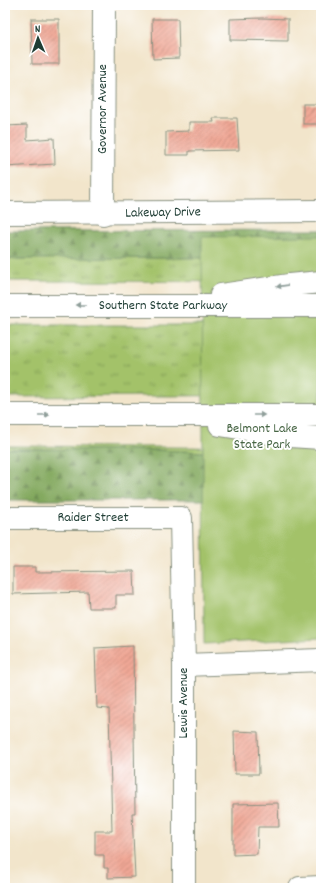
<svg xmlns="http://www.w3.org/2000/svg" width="326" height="893" font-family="Dekko,sans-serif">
<defs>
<pattern id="grass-tufts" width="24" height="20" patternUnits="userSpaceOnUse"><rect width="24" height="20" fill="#a3c269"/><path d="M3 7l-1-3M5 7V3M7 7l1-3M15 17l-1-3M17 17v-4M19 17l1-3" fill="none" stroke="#849f57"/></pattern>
<pattern id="forest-firs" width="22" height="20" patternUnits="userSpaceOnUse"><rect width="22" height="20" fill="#82a85d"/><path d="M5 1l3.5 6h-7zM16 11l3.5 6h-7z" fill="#6a8a4e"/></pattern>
<pattern id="building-hatch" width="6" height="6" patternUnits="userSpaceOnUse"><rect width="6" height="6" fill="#f0a795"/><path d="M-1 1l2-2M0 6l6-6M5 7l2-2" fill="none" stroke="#c2897a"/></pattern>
</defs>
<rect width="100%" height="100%" fill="#fff"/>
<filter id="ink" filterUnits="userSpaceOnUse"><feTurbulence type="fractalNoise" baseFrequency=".025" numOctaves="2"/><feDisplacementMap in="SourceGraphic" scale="8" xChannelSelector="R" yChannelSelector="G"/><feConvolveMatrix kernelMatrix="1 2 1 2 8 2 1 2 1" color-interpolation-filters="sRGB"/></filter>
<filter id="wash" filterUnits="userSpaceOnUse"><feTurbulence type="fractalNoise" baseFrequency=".012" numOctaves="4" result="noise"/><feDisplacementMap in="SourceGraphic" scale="16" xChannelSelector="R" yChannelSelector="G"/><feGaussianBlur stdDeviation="0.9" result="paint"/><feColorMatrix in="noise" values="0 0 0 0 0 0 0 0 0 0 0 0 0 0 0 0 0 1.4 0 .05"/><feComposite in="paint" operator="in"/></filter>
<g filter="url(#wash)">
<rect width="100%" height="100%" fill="#f2e5cb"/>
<g fill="url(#grass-tufts)" stroke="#61804e">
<polygon points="321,257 304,282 5,281 5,259"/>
<polygon points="5,325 321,325 321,395 5,397"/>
<polygon points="5,446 321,448 305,456 156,450 5,449"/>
</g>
<g fill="url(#forest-firs)" stroke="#507248">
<polygon points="321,230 321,257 5,259 5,231"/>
<polygon points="5,449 156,450 305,456 208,500 5,500"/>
</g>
<polygon fill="#a3c269" stroke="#61804e" points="321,236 321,638 204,644 202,237"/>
<g id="blocks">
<g fill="url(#building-hatch)">
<polygon points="262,18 288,19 288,41 230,40 230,19"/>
<polygon points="31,19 59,19 59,64 32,64"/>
<polygon points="152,19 178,19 179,58 153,59"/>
<rect x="303" y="104" width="18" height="20"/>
<polygon points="213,118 237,118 239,150 189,151 189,155 166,155 166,132 189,131 189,122 214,122"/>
<polygon points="27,125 27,140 54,138 55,164 5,167 5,140 8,140 7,126"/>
<polygon points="13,567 35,567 35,572 134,571 135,595 116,595 116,608 89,608 88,592 13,594"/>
<polygon points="133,646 135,813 132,813 135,877 108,878 108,868 104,868 104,855 95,855 95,831 112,831 109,709 97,708 95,648"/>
<polygon points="234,731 258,732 259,774 235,774"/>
<polygon points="278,803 279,827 258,827 257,854 233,855 233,804"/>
</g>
</g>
</g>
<g filter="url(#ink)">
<use href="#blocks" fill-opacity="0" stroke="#889180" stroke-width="1"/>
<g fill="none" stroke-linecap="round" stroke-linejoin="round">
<g stroke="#889180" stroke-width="24">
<g id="minor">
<polyline points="5,213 321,211"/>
<polyline points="103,214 104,5"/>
<polyline points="5,518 181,518 184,665 184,888"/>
<polyline points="184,665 321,660"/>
<polyline points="300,888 321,887"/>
</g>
</g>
<g stroke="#889180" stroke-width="24">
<g id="motorway">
<polyline points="221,295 289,285 321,282"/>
<polyline points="5,306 321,306"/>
<polyline points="5,415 321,415"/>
<polyline points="220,425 290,436 321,438"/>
</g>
</g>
<use href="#minor" stroke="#fff" stroke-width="22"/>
<use href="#motorway" stroke="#fff" stroke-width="22"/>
</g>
<defs><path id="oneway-solid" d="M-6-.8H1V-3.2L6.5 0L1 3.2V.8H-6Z"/></defs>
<g fill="#8f9e9a">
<use href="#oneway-solid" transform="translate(282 286) rotate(172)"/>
<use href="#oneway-solid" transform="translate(81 305) rotate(180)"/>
<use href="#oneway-solid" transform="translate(44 415)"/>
<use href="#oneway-solid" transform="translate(259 415)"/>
</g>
</g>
<g text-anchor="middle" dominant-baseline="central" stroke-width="4" stroke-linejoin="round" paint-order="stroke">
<g font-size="14" fill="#1f3d34" stroke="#fff">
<text transform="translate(103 109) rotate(-90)">Governor Avenue</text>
<text transform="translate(163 213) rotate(-1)">Lakeway Drive</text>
<text x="163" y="306">Southern State Parkway</text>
<text x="93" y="518">Raider Street</text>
<text transform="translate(184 703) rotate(-90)">Lewis Avenue</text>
</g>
<g font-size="14" fill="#476544" stroke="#fff">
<text x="262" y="429">Belmont Lake<tspan x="262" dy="16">State Park</tspan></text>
</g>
</g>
<rect width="326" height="893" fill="none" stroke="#fff" stroke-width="20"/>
<g transform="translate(38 38) rotate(358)" stroke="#ffffff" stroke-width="3" paint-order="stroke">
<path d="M0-3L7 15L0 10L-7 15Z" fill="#1f3d34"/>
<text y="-6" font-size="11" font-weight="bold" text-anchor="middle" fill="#1f3d34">N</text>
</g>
</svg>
